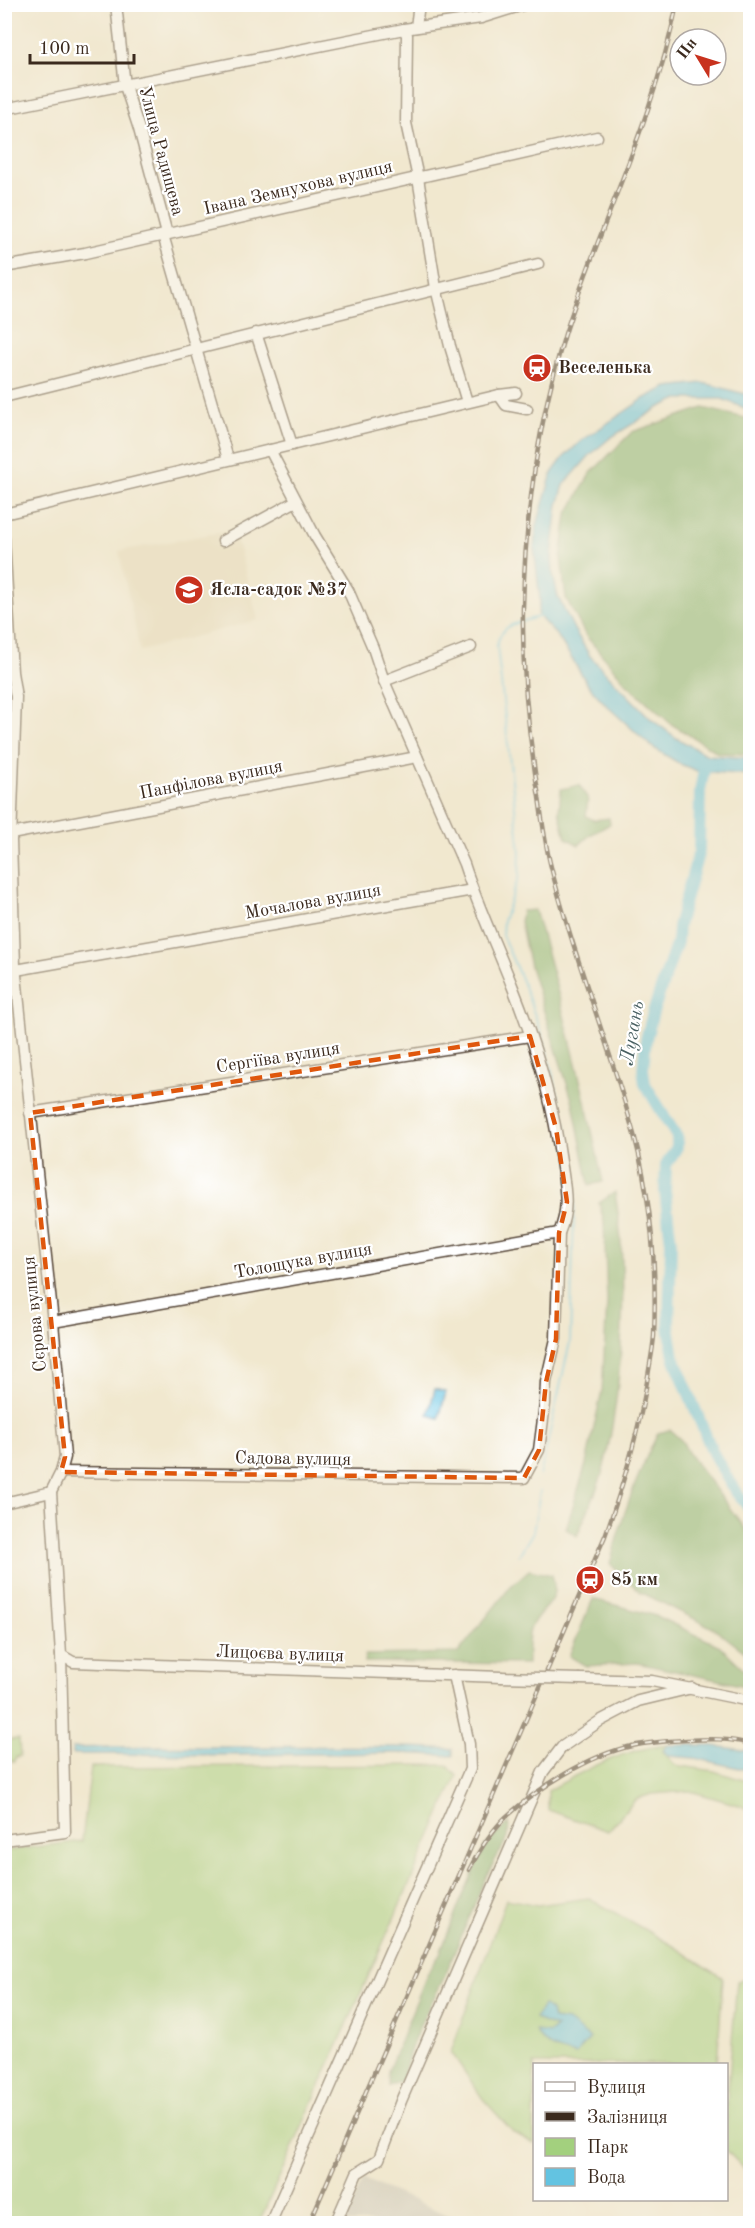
<svg xmlns="http://www.w3.org/2000/svg" width="755" height="2228" font-family="'Old Standard TT',serif">
<rect width="100%" height="100%" fill="#fff"/>
<filter id="ink" filterUnits="userSpaceOnUse"><feTurbulence type="fractalNoise" baseFrequency=".0167" numOctaves="2"/><feDisplacementMap in="SourceGraphic" scale="12" xChannelSelector="R" yChannelSelector="G"/><feConvolveMatrix kernelMatrix="1 2 1 2 8 2 1 2 1" color-interpolation-filters="sRGB"/></filter>
<filter id="wash" filterUnits="userSpaceOnUse"><feTurbulence type="fractalNoise" baseFrequency=".008" numOctaves="4" result="noise"/><feDisplacementMap in="SourceGraphic" scale="24" xChannelSelector="R" yChannelSelector="G"/><feGaussianBlur stdDeviation="1.35" result="paint"/><feColorMatrix in="noise" values="0 0 0 0 0 0 0 0 0 0 0 0 0 0 0 0 0 1.4 0 .05"/><feComposite in="paint" operator="in"/></filter>
<g filter="url(#wash)">
<rect width="100%" height="100%" fill="#f1e8cf"/>
<polygon fill="#e6daba" points="234,530 258,620 140,651 119,551"/>
<polygon fill="#c8c4b8" points="363,2179 453,2217 466,2223 344,2223"/>
<g fill="#a3d07e" stroke="#6f7d4e" stroke-width="1.5">
<polygon points="19,1739 20,1756 16,1757 14,1761 5,1762 5,1740"/>
<path d="M668,1745L663,1751L675,1765L714,1771L750,1782V1812L742,1806L690,1791L652,1794L636,1799L608,1831L548,1810V1791C586,1769 623,1749 668,1745Z"/>
<polygon points="447,1765 457,1776 259,2223 5,2223 4,1851 82,1841 91,1767"/>
<polygon points="589,1898 677,1948 723,1978 717,2064 534,2064 534,2144 513,2132 483,2099 451,2052 506,1899 538,1905"/>
<polygon points="750,1976 750,2175 726,2150 727,2102 737,1981"/>
</g>
<g fill="#82b26d" stroke="#5e6e46" stroke-width="1.5">
<polygon points="703,408 750,419 750,754 718,753 671,724 626,683 586,636 566,598 561,558 567,515 590,474 632,432"/>
<polygon points="579,785 588,799 586,816 593,820 609,818 610,824 590,835 579,845 566,838 559,811 561,789"/>
<path d="M535,910C561,1000 584,1090 603,1182L589,1185L573,1103L530,967L520,922L522,911Z"/>
<path d="M615,1192C629,1273 623,1387 604,1467C598,1490 586,1514 577,1536L566,1529L586,1464L602,1390L607,1302L604,1222L599,1203Z"/>
<path d="M670,1430L682,1441L689,1454L750,1535V1656L715,1629L640,1592L610,1564C621,1519 637,1474 658,1433Z"/>
<path d="M529,1570L552,1575C562,1605 537,1607 530,1630C527,1641 528,1653 528,1664L364,1662L365,1655L458,1653L511,1586Z"/>
<polygon points="593,1599 656,1616 720,1646 750,1675 750,1687 637,1663 586,1666 569,1656"/>
<polygon points="509,1822 508,1837 487,1875 443,1980 421,2023 411,2048 402,2080 389,2086 388,2071 428,1972 439,1956 460,1902 485,1846"/>
</g>
<g fill="#63c3e1" stroke="#4f7680" stroke-width="1.5">
<path d="M702,383C719,386 734,392 750,395V410L722,399H678L658,408L610,438L590,455L564,485L558,505L552,555L553,575L558,597L575,631L590,656L607,674L651,719L678,739L707,755L750,758V775L697,771L680,764L652,747L607,706L588,685L559,638L542,620L538,613L540,600L534,548L537,525L552,473L563,458L581,441L645,398L667,387Z"/>
<polygon points="435,1389 446,1392 439,1418 428,1415"/>
<polygon points="668,1745 706,1745 750,1751 750,1773 743,1769 694,1758 668,1756 663,1750"/>
<path d="M159,1746C257,1749 355,1743 453,1749V1756L401,1753L241,1755L73,1754L72,1748Z"/>
<path d="M543,2005L551,2011L553,2019L568,2021L590,2038L576,2055C555,2050 547,2049 535,2031L550,2033L556,2027L535,2019Z"/>
</g>
<g fill="none" stroke-linecap="round" stroke-linejoin="round">
<g stroke="#63c3e1" stroke-width="2">
<path d="M540,1476L570,1342L575,1186L572,1151L543,1037L522,981L502,935L503,921L519,876L520,852L497,646C500,622 522,622 542,616"/>
<polyline points="519,1555 533,1532 540,1492"/>
</g>
<polyline stroke="#63c3e1" stroke-width="12" points="705,764 700,791 699,851 678,926 677,942 653,1012 646,1039 643,1069 645,1084 677,1137 677,1147 666,1165 665,1191 671,1243 669,1326 674,1357 713,1453 735,1491 750,1508"/>
</g>
</g>
<g filter="url(#ink)">
<g fill="none" stroke-linecap="round" stroke-linejoin="round">
<g stroke="#564639" stroke-width="13">
<g id="minor">
<polyline points="116,4 125,86 139,129 167,234"/>
<polyline points="416,27 419,4"/>
<polyline points="404,29 407,35 406,123 418,178 436,288 450,346 467,402"/>
<polyline points="4,109 404,29 481,18 526,4"/>
<polyline points="163,235 228,459"/>
<polyline points="4,267 85,253 597,137"/>
<polyline points="256,333 292,445"/>
<polyline points="499,395 506,405 527,409"/>
<polyline points="4,397 538,264"/>
<polyline points="4,514 499,395 516,393"/>
<polyline points="4,539 12,672 16,697 11,841 15,966 53,1322 65,1457 61,1472 51,1492 61,1655 65,1832 4,1840"/>
<polyline points="223,541 296,501"/>
<polyline points="384,681 471,647"/>
<polyline points="11,834 417,757"/>
<polyline points="16,970 473,890"/>
<polyline points="30,1113 530,1036"/>
<polyline points="53,1322 559,1233"/>
<path d="M61,1472L524,1478L539,1450L545,1404L546,1382L556,1339L559,1233C570,1207 565,1189 561,1161C553,1103 535,1043 513,988C497,947 478,907 464,864L384,681L373,648L348,590L315,536L270,450"/>
<polyline points="4,1503 51,1492"/>
<polyline points="61,1655 73,1662 501,1677"/>
<polyline points="580,1679 652,1681 750,1701"/>
<polyline points="270,2224 470,1769 469,1744 454,1675"/>
<polyline points="335,2224 357,2173 379,2159 401,2101 543,1772 562,1747 600,1721 638,1701 692,1688"/>
</g>
</g>
<use href="#minor" stroke="#fff" stroke-width="10"/>
<g stroke="#3b2a1e" stroke-width="4.5">
<g id="rail">
<path d="M469,1870C479,1851 490,1832 506,1817C538,1788 589,1755 632,1746C650,1742 668,1741 687,1740C708,1739 730,1738 750,1744"/>
<path d="M309,2224L605,1536C624,1483 639,1431 648,1376C650,1363 653,1349 654,1336C657,1264 650,1186 629,1117C605,1033 572,952 551,867C545,844 542,820 539,797C528,734 522,671 523,608C525,515 538,423 565,334C600,224 654,119 677,4"/>
</g>
</g>
<use href="#rail" stroke="#fff" stroke-width="2" stroke-dasharray="7" stroke-linecap="butt"/>
<g stroke="#564639" stroke-width="13" stroke-linecap="butt">
<polyline id="minor-bridge" points="501,1677 580,1679"/>
</g>
<use href="#minor-bridge" stroke="#fff" stroke-width="10"/>
</g>
</g>
<path d="M0 0H755V2228H0ZM530,1036L556,1128L567,1202L559,1233L556,1339L546,1382L539,1450L524,1478L61,1472L65,1457L30,1113Z" fill="#f1e8cf" fill-opacity=".55" fill-rule="evenodd"/>
<path fill="none" stroke="#df570d" stroke-width="4.5" stroke-dasharray="12 8" stroke-linejoin="round" d="M530,1036L556,1128L567,1202L559,1233L556,1339L546,1382L539,1450L524,1478L61,1472L65,1457L30,1113Z"/>
<defs>
<g id="station-disc" transform="scale(1.5)"><circle r="9.5" fill="#c8321e" stroke="#fff"/><path d="M-3-6H3Q5-6 5-4V2Q5 4 3 4L4.5 6H3L1.5 4h-3L-3 6H-4.5L-3 4Q-5 4-5 2V-4Q-5-6-3-6ZM-3.5-4v3h7v-3ZM-3.5 1v1.5H-2V1ZM2 1v1.5H3.5V1Z" fill="#fff"/></g>
<g id="school-disc" transform="scale(1.5)"><circle r="9.5" fill="#c8321e" stroke="#fff"/><path d="M0-5L7-2L0 1L-7-2ZM-4 1L0 2.5L4 1V4Q0 6-4 4Z" fill="#fff"/></g>
</defs>
<g fill-rule="evenodd">
<use href="#station-disc" x="537" y="368"/>
<use href="#school-disc" x="189" y="590"/>
<use href="#station-disc" x="590" y="1580"/>
</g>
<g text-anchor="middle" dominant-baseline="central" stroke-width="4.5" stroke-linejoin="round" paint-order="stroke">
<g font-size="18" fill="#3b2a1e" stroke="#fff">
<text transform="translate(161 151) rotate(75)">Улица Радищева</text>
<text transform="translate(298 188) rotate(-13)">Івана Земнухова вулиця</text>
<text transform="translate(211 780) rotate(-11)">Панфілова вулиця</text>
<text transform="translate(313 902) rotate(-10)">Мочалова вулиця</text>
<text transform="translate(278 1058) rotate(-9)">Сергіїва вулиця</text>
<text transform="translate(303 1261) rotate(-10)">Толощука вулиця</text>
<text transform="translate(35 1314) rotate(-96)">Сєрова вулиця</text>
<text transform="translate(293 1459) rotate(1)">Садова вулиця</text>
<text transform="translate(280 1654) rotate(2)">Лицоєва вулиця</text>
</g>
<g font-size="18" font-weight="bold" fill="#3b2a1e" stroke="#fff" text-anchor="start">
<text x="558" y="368">Веселенька</text>
<text x="210" y="590">Ясла-садок №37</text>
<text x="611" y="1580">85 км</text>
</g>
<g font-size="20" font-style="italic" fill="#496062" stroke="#fff">
<text transform="translate(633 1033) rotate(-80)">Лугань</text>
</g>
</g>
<rect width="755" height="2228" fill="none" stroke="#fff" stroke-width="24"/>
<rect x="533" y="2063" width="195" height="138" fill="#ffffff" stroke="#b1aaa5" stroke-width="1.5"/>
<rect x="545" y="2082" width="30" height="9" fill="#ffffff" stroke="#b1aaa5" stroke-width="1.5"/>
<text x="587" y="2093" font-size="18" fill="#3b2a1e">Вулиця</text>
<rect x="545" y="2112" width="30" height="9" fill="#3b2a1e" stroke="#b1aaa5" stroke-width="1.5"/>
<text x="587" y="2123" font-size="18" fill="#3b2a1e">Залізниця</text>
<rect x="545" y="2138" width="30" height="18" fill="#a3d07e" stroke="#b1aaa5" stroke-width="1.5"/>
<text x="587" y="2153" font-size="18" fill="#3b2a1e">Парк</text>
<rect x="545" y="2168" width="30" height="18" fill="#63c3e1" stroke="#b1aaa5" stroke-width="1.5"/>
<text x="587" y="2183" font-size="18" fill="#3b2a1e">Вода</text>
<g transform="translate(698 57) rotate(308)"><circle r="28" fill="#ffffff" stroke="#b1aaa5" stroke-width="1.5"/>
<path d="M0-4.5L10 22L0 15L-10 22Z" fill="#c8321e"/>
<text y="-9" font-size="16" font-weight="bold" text-anchor="middle" fill="#3b2a1e">Пн</text>
</g>
<path d="M30 54v9h104v-9" fill="none" stroke="#3b2a1e" stroke-width="3"/>
<text x="39" y="54" font-size="18" fill="#3b2a1e" stroke="#ffffff" stroke-width="4.5" paint-order="stroke">100 m</text>
</svg>
